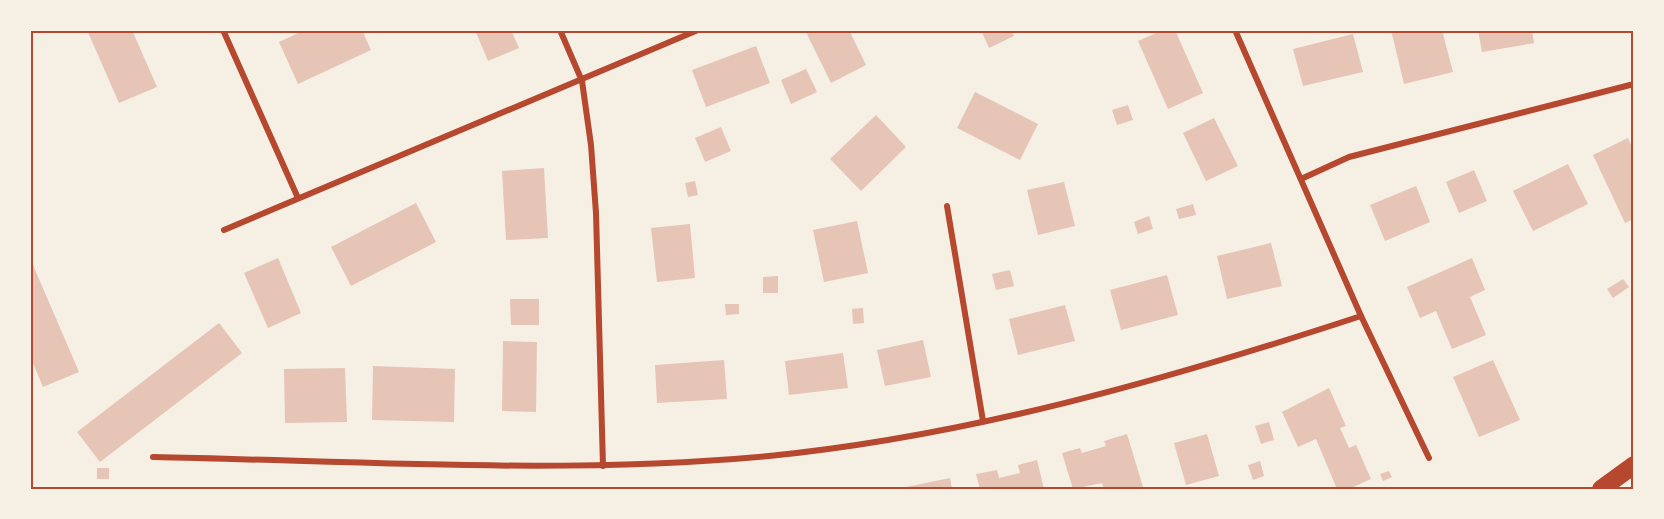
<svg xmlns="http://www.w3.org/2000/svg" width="1664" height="519" font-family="Figtree,sans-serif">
<rect width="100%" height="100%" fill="#f6efe4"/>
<g fill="#e6c5b7">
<polygon points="87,30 132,30 157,87 119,103"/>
<polygon points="305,30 362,30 371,50 298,84 279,42"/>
<polygon points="475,30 511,30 519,48 488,61"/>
<polygon points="805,30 849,30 866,65 831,83"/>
<polygon points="981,30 1011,30 1014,36 989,48"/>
<polygon points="1163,30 1175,30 1203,93 1168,109 1138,41"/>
<polygon points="1391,30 1442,30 1453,72 1404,84"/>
<polygon points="1478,30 1532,30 1534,43 1482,52"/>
<polygon points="1353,34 1363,72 1303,86 1293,49"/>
<polygon points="756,46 770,83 706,107 692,70"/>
<polygon points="806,69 817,92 791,104 781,80"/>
<polygon points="975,92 1038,124 1020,160 957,128"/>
<polygon points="1128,105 1133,120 1117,125 1112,110"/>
<polygon points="876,115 906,147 861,191 830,159"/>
<polygon points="1214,118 1238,166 1206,181 1183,133"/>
<polygon points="721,127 731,151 705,162 695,138"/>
<polygon points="1628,138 1631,145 1634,143 1634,219 1625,223 1593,155"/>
<polygon points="1568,164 1588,204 1533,231 1513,191"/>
<polygon points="544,168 548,238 506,240 502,171"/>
<polygon points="1474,170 1487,201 1459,213 1446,182"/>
<polygon points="695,181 698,195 688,197 685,183"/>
<polygon points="1064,182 1075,226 1038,235 1027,190"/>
<polygon points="1416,186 1430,222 1385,241 1370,205"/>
<polygon points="416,203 436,242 351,286 331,247"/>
<polygon points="1193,204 1196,215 1179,219 1176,209"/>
<polygon points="1149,216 1153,229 1138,234 1134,222"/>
<polygon points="857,221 868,273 824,282 813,230"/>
<polygon points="690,224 695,278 657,282 651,228"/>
<polygon points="1271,243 1282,286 1227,299 1217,256"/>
<polygon points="30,258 79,372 43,387 30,356"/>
<polygon points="278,258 301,313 268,328 244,273"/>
<polygon points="1472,258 1485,290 1470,297 1486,335 1452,349 1436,311 1420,318 1407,287"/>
<polygon points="1010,270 1014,286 996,290 992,274"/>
<polygon points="1167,275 1178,315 1121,330 1110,290"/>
<polygon points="778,276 778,293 763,293 763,277"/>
<polygon points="1623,279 1629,287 1613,298 1607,289"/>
<polygon points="510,299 539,299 539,325 511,325"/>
<polygon points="725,304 739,304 739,314 726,315"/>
<polygon points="1065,305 1075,341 1018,355 1009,319"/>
<polygon points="863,308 864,323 853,324 852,309"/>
<polygon points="219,323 242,353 100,462 77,432"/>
<polygon points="923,340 931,377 885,386 877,350"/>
<polygon points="503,341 537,342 536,412 502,411"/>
<polygon points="843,353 848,388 789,395 785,361"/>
<polygon points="724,360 727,399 657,403 655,365"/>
<polygon points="1493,360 1520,420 1479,437 1453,377"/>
<polygon points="373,366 455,369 454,422 372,420"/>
<polygon points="345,368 347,422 285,423 284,369"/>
<polygon points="1329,388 1346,426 1340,428 1349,448 1356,445 1371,479 1349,489 1337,489 1316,439 1298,447 1282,412"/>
<polygon points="1269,422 1274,440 1261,444 1255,426"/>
<polygon points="1127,434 1143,487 1104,489 1102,483 1073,489 1062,453 1080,448 1082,453 1106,446 1104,441"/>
<polygon points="1207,434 1219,476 1186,485 1174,443"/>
<polygon points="1037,460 1044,489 980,489 976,474 997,470 999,478 1020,473 1018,465"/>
<polygon points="1260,461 1264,476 1253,480 1248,465"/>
<rect x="97" y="468" width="12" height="11"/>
<polygon points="1389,471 1392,477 1383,481 1380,474"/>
<polygon points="950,478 952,489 901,489 901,488"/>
</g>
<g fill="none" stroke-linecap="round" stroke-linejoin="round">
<g stroke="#b5482f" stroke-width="6">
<polyline points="223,30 298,198"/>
<polyline points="560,30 582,81 591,145 596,213 603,466"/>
<polyline points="1235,30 1361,316 1429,458"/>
<polyline points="1301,179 1349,157 1634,84"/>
<polyline points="947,206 983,421"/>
<polyline points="224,230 698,30"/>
<path d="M153,457C358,461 565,475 769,456C970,436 1169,379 1361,316"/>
</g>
<polyline stroke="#b5482f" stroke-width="18" points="1601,489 1634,465"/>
</g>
<rect width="1664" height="519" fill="none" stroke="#f6efe4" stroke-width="63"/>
<rect x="32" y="32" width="1600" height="456" fill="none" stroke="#b5482f" stroke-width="2"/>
</svg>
